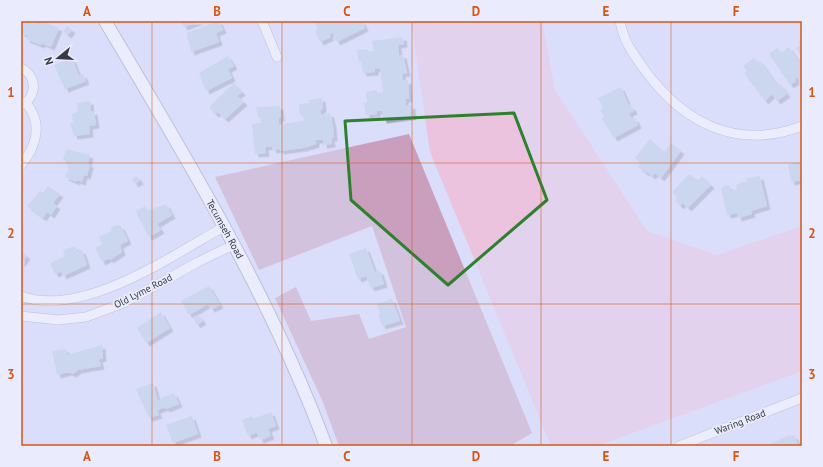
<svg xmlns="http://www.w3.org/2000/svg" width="823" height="467" font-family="'PT Sans',sans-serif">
<defs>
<filter id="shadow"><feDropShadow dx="3.5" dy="3.5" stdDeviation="0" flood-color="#0004"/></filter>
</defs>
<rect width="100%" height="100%" fill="#dbdefa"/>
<polygon fill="#ebc3de" points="411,21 542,21 555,90 647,231 717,255 802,226 802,371 597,446 551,446 430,152"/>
<polygon fill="#ca9fbd" points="409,134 532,433 510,446 339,446 322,400 275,298 296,287 311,321 359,314 369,339 406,327 372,226 259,270 215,177"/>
<g fill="#b9cce3" filter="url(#shadow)">
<polygon points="26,21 33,24 35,21 46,21 49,25 59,28 51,47 42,43 41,45 26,39 28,36 21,33"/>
<polygon points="181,21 200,21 184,27"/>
<polygon points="217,21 219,21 223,30 216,33 219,42 191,52 187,33"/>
<polygon points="314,21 362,21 365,28 337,42 333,36 334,32 329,35 331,37 320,42 315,31 318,30"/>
<polygon points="67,26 72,30 68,35 63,31"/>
<polygon points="403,37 404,44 398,45 399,55 403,55 407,73 402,74 403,81 408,80 409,99 405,99 406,106 412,105 413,116 383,120 382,111 377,111 377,114 366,115 364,103 367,103 366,92 377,90 377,93 383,92 380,68 375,69 375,72 363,73 361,62 359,63 357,50 368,49 368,51 374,51 372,41"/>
<polygon points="802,39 802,56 796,48 800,45 799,41"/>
<polygon points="789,47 802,66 802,81 800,82 797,77 795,79 796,81 790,85 769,54 777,48 782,52"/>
<polygon points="228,56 234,66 228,69 232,78 206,91 199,73"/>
<polygon points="72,58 79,76 83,74 86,81 65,89 54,65"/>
<polygon points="754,58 758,63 760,61 778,86 780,84 787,94 777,101 772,94 765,101 744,73 747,71 743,66"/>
<polygon points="234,83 242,92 237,96 244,102 225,119 218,112 215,114 209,107"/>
<polygon points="621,87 628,104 633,108 634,111 629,113 632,119 634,118 636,120 638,125 614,138 602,119 604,116 600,110 603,108 598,98"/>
<polygon points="322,98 323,109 320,110 321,115 330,113 333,125 334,138 331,138 332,144 323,145 323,140 316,140 316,144 303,148 280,151 280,149 273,150 272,146 265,147 266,153 255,154 252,124 261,123 261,118 258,118 256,107 280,106 281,118 279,118 279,125 283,124 304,121 303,115 300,115 299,104 310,103 309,100"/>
<polygon points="90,101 91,112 94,111 96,125 89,126 90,134 74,136 70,123 73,122 72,114 78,111 77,103"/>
<polygon points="650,139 664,152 671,143 681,151 661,178 655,173 652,176 647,172 646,173 638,167 642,163 635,158"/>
<polygon points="66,149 90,155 88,163 90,165 87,176 84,175 82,182 77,180 76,182 65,177 69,168 67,167 69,162 63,160"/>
<polygon points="801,162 802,180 791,182 788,164"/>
<polygon points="689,174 698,180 702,176 711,185 688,208 683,203 680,206 675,200 677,197 672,192"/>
<polygon points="137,176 140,181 135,184 132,179"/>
<polygon points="760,176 767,206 751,211 752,214 738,218 737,213 727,215 721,188 726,185 729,186 731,191 737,189 736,185 743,182 746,182 748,187 746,179"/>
<polygon points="48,186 60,194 53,203 57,206 51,215 47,212 43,218 27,206 40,191 43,193"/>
<polygon points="166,204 172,215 157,224 161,230 149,237 138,217 136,211 145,206 148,211"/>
<polygon points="117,225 121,226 128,241 120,245 122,252 110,260 109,258 102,262 95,248 102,244 99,237 111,231 111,228"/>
<polygon points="75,246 77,252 82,250 87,265 63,276 61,271 55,274 50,263 65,256 63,250"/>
<polygon points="366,248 375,272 380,271 384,284 371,288 366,276 358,279 349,254"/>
<polygon points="21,251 27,256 21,264"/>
<polygon points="209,286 220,305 211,309 208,304 189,315 181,301"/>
<polygon points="392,299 400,321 382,326 378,314 380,313 377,304"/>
<polygon points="161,312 170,328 146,343 137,328"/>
<polygon points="198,315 203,321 197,325 193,318"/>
<polygon points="102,345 103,358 99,359 101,366 78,370 73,374 69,372 57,375 52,351 66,349 67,355"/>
<polygon points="153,383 158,401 162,400 161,398 174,393 179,404 166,409 165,407 157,410 159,415 149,418 136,389"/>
<polygon points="271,412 276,426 268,429 271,436 260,440 257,432 248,436 242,420 252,416 253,419"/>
<polygon points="192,416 198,434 173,443 166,425"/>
<polygon points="790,435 791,436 794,435 799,446 765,446"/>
</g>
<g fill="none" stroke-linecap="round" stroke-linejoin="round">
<g stroke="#9a9cb6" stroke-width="10">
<g id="minor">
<polyline points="262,21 277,57"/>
<path d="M620,21C623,40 633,54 644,69C683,123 737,151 802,126"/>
<path d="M21,68C38,76 37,98 21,105"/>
<path d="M21,165C37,146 43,123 26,103"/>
<path d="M21,296C82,319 173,255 225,226"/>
<polyline points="21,316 58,320 86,317 126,302 198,262 235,244"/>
<polyline points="679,446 802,398"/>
</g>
</g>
<g stroke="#9a9cb6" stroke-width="14">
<path id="tertiary" d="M105,21C187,159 270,295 326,446"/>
</g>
<use href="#minor" stroke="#fff" stroke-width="9"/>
<use href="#tertiary" stroke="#fff" stroke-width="12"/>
</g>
<path d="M0 0H823V467H0ZM514,113L547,200L448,285L351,200L345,121Z" fill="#dbdefa" fill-opacity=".55" fill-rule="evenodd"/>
<path fill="none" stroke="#2d812e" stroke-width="3" stroke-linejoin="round" d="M514,113L547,200L448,285L351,200L345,121Z"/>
<path fill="none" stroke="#d65612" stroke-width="1" stroke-opacity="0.55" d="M152,21V446M282,21V446M412,21V446M541,21V446M671,21V446M21,163H802M21,304H802"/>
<g text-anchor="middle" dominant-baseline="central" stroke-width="3.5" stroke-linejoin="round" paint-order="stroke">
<g font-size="10" fill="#383944" stroke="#eaecfd">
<text transform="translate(225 229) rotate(61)">Tecumseh Road</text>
<text transform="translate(143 291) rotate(-27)">Old Lyme Road</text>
<text transform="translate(740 422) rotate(-21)">Waring Road</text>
</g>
</g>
<rect width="823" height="467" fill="none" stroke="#eaecfd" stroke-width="44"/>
<g transform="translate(58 58) rotate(252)" stroke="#eaecfd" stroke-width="3" paint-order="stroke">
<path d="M0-3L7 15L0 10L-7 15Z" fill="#383944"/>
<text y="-6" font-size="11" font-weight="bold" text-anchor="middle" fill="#383944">N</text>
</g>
<rect x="22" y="22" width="779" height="423" fill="none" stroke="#d65612" stroke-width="1.5"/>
<g font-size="13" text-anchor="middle" font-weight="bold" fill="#d65612">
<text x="87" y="16">A</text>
<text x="217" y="16">B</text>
<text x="347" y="16">C</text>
<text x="476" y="16">D</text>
<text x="606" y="16">E</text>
<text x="736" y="16">F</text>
<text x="11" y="97">1</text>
<text x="812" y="97">1</text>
<text x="11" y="238">2</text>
<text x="812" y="238">2</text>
<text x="11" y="379">3</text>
<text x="812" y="379">3</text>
<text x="87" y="461">A</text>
<text x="217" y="461">B</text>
<text x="347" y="461">C</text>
<text x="476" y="461">D</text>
<text x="606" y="461">E</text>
<text x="736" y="461">F</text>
</g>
</svg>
